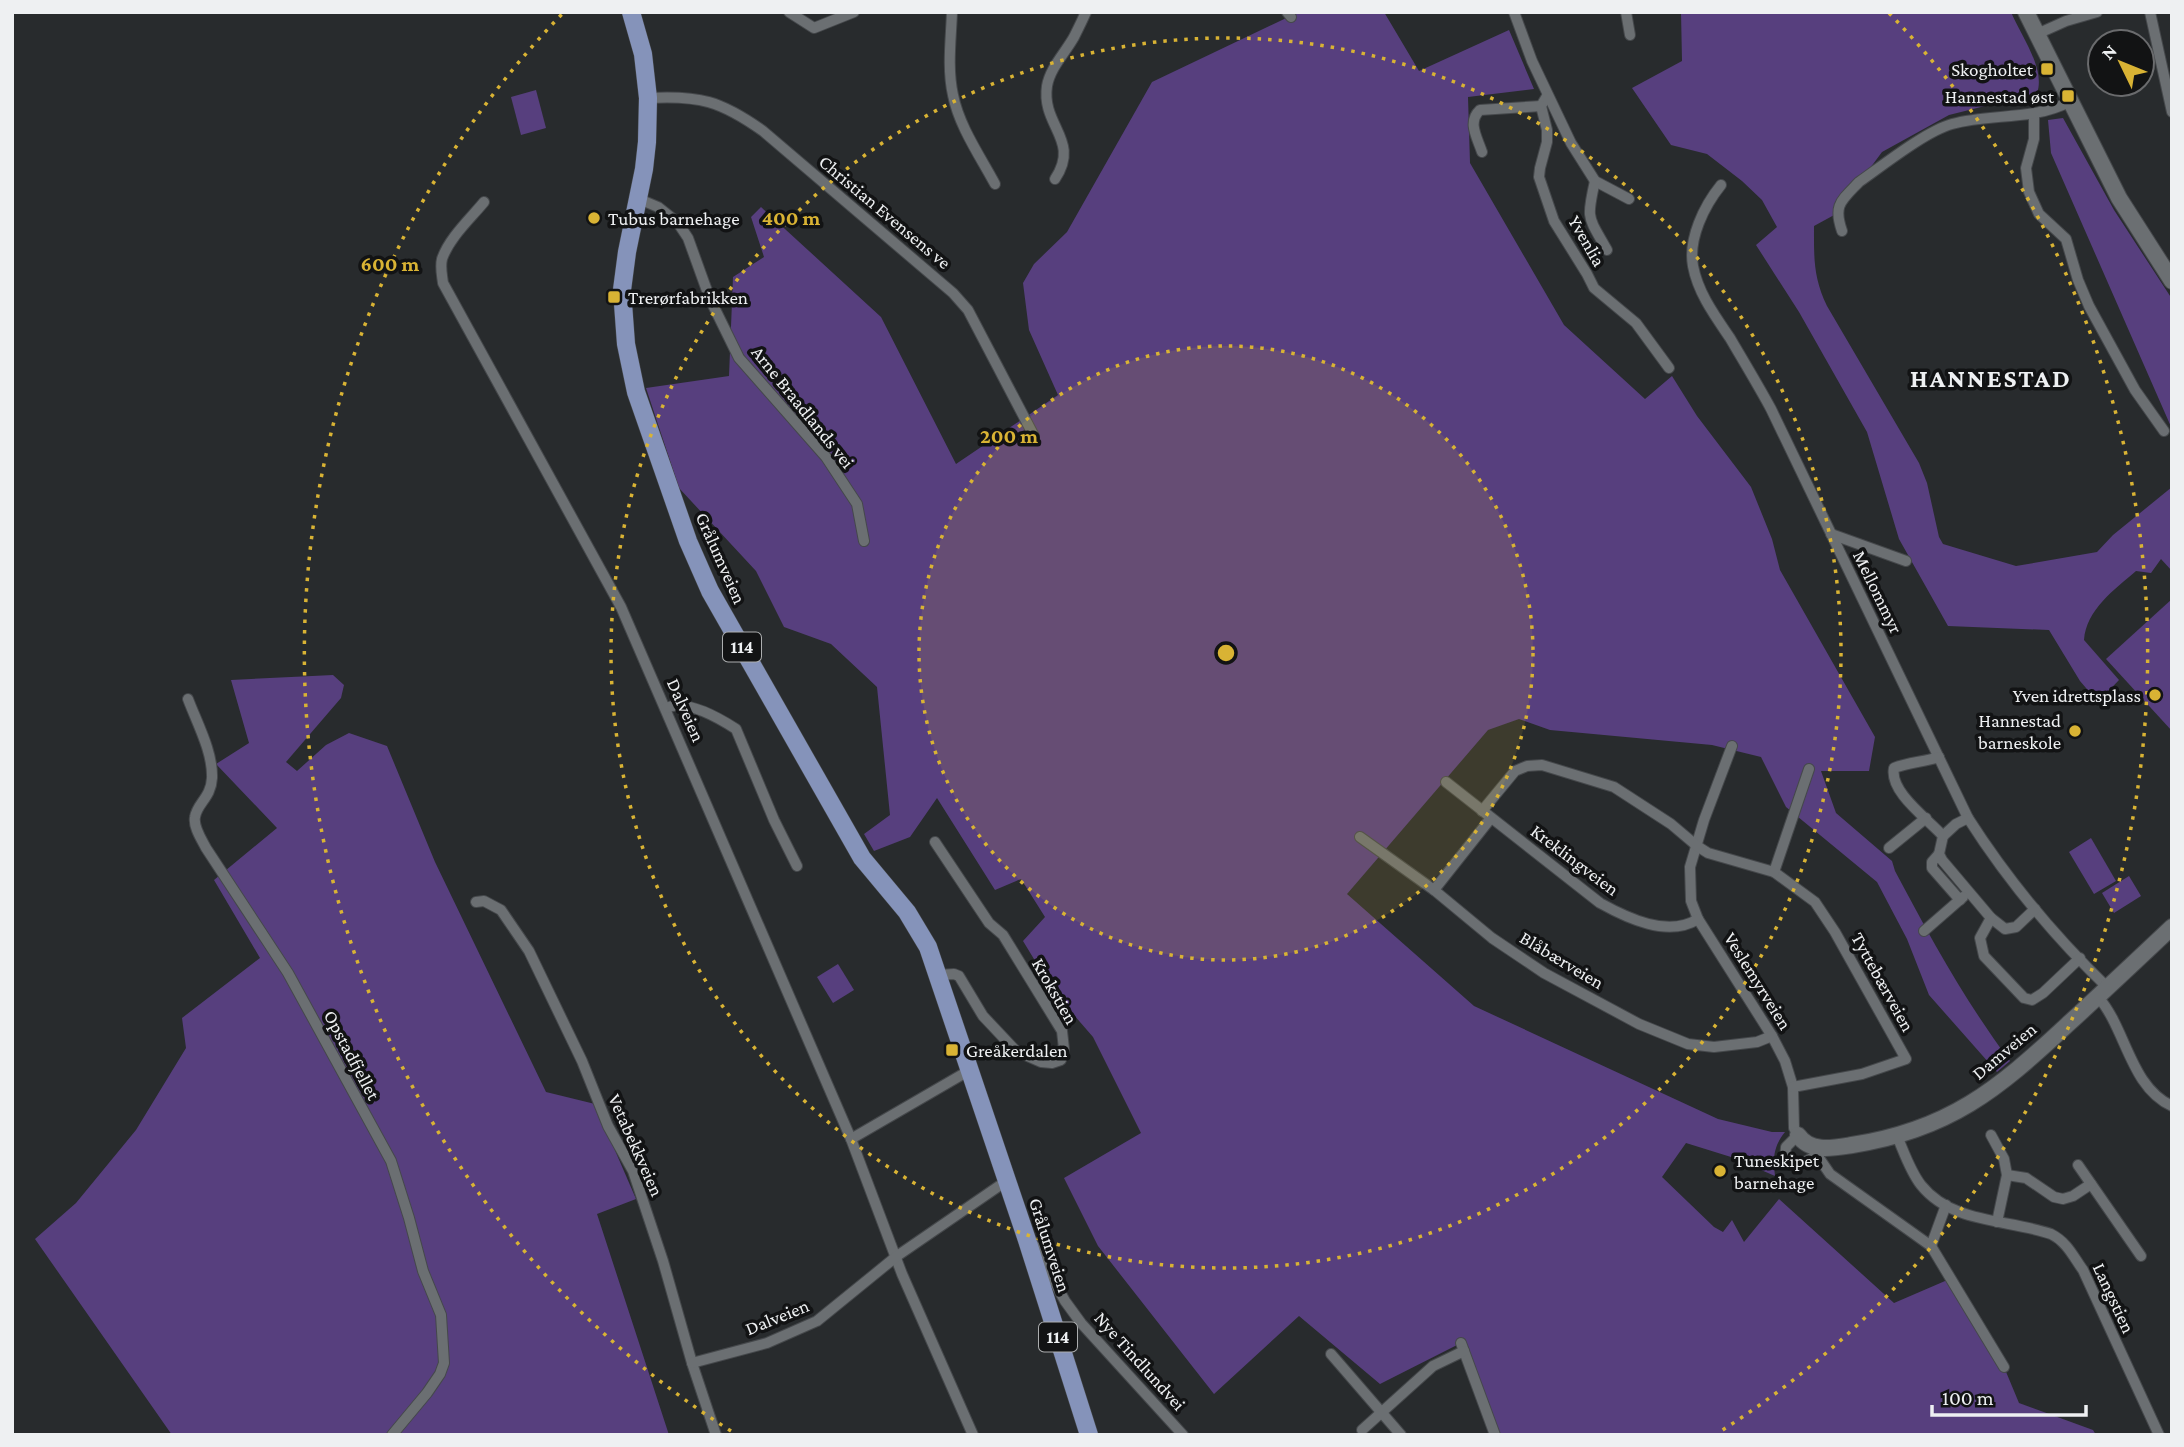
<svg xmlns="http://www.w3.org/2000/svg" width="2184" height="1447" font-family="'Crimson Pro',serif">
<rect width="100%" height="100%" fill="#282b2d"/>
<g fill="#573f7e">
<path d="M1299,12H1384L1419,71L1509,30L1534,89L1468,97L1470,163L1564,325L1645,399L1672,376L1697,416L1751,487L1772,539L1780,570L1875,737L1869,771H1821L1836,813L1892,861L1895,871C1930,937 1965,1001 2010,1061L1997,1072L1929,995L1907,939L1877,882L1786,807L1761,757L1712,745L1550,730L1519,719L1488,730L1347,894L1474,1006L1718,1119L1772,1132H1785C1773,1147 1773,1158 1775,1176L1731,1157L1686,1143L1662,1177L1714,1227L1723,1232L1732,1220L1744,1242L1779,1199L1894,1303L1952,1278L2004,1367L2019,1403L2093,1430L2096,1435H1495L1461,1343L1380,1384L1299,1316L1214,1394L1098,1246L1064,1178L1141,1133L1093,1037L1054,992L1023,941L1045,917L1021,879L995,890L937,798L910,837L874,851L864,834L890,815L877,687L831,644L784,627L756,571L679,488L646,388L729,376L733,277L764,257L751,217L761,207L881,317L956,464L1058,395L1029,330L1023,283L1034,264L1067,232L1152,82Z"/>
<path d="M1681,12H2011C2020,34 2046,69 2037,93L1949,115L1882,152L1836,214L1814,226C1814,257 1813,277 1827,306L1919,463L1927,483L1939,537L1943,544L2016,566L2097,552L2113,535L2172,487V571L2161,559L2151,573L2136,571C2115,589 2086,610 2084,640L2119,680L2098,702L2080,681L2049,630L1948,626L1899,539L1867,432L1799,312L1756,245L1777,227L1762,200L1742,181L1707,154L1671,145L1632,88L1682,61Z"/>
<polygon points="536,90 546,128 521,135 511,97"/>
<polygon points="2063,118 2114,210 2172,299 2172,429 2051,153 2048,120"/>
<polygon points="2172,599 2172,731 2106,659"/>
<polygon points="333,675 344,685 341,698 286,762 297,771 326,745 349,733 387,746 435,862 546,1092 595,1104 636,1199 597,1214 669,1435 172,1435 35,1239 76,1203 136,1130 186,1048 182,1018 260,958 214,880 277,828 216,764 249,743 231,680"/>
<polygon points="2091,838 2116,881 2094,894 2069,852"/>
<polygon points="2129,876 2141,896 2114,913 2102,893"/>
<polygon points="838,964 854,990 833,1003 817,977"/>
</g>
<g fill="none" stroke-linecap="round" stroke-linejoin="round">
<g stroke="#45484b" stroke-width="12">
<g id="street">
<polyline points="789,12 814,28 854,12"/>
<path d="M952,12C951,39 947,68 953,95C959,126 980,156 995,184"/>
<polyline points="1287,12 1291,17"/>
<polyline points="1514,12 1532,61 1571,143 1595,181 1629,199"/>
<polyline points="1626,12 1630,35"/>
<polyline points="2150,12 2172,112"/>
<polyline points="2037,34 2066,21 2097,12"/>
<polyline points="1547,96 1541,106 1547,130 1547,142 1540,168 1539,177 1554,221 1587,274 1594,288 1636,323 1669,368"/>
<path d="M648,98C699,95 721,101 763,131L953,293L968,310L1034,436"/>
<polyline points="2034,114 2034,139 2026,168 2029,192 2039,214 2066,239 2078,280 2089,306 2135,390 2164,431"/>
<path d="M1482,152C1477,137 1467,122 1480,110L1541,106"/>
<path d="M1055,179C1081,140 1041,126 1047,86C1050,68 1065,53 1074,37C1078,29 1082,21 1086,12"/>
<path d="M1595,181C1586,220 1588,216 1607,250"/>
<path d="M1721,185C1704,206 1688,239 1693,266C1698,293 1715,316 1730,338C1744,362 1758,385 1771,409L1968,818C2007,879 2055,937 2108,988"/>
<polyline points="639,199 658,207 678,223 688,238 710,299 739,358 826,457 857,504 864,541"/>
<path d="M484,202C470,219 449,238 442,259C440,267 442,275 443,283L621,607L851,1139L902,1274L973,1435"/>
<path d="M1842,231C1833,205 1841,201 1859,182C1882,166 1926,131 1952,124C1991,113 2032,121 2069,102"/>
<polyline points="1831,534 1906,561"/>
<path d="M188,699C197,723 213,752 212,778C211,798 197,803 195,817C193,827 202,840 206,848L288,973L391,1161L409,1218L423,1271L441,1315L444,1363L440,1374L427,1393L392,1435"/>
<path d="M666,708C686,699 719,718 736,729L774,820L797,866"/>
<path d="M1732,746L1704,820L1690,867L1691,901L1698,919L1772,1036L1785,1061L1793,1087L1794,1128L1798,1135L1786,1147L1785,1159C1800,1171 1814,1156 1827,1148"/>
<path d="M1939,757C1924,762 1909,762 1894,768C1889,792 1928,819 1943,836L1939,854L1942,860L1991,918L2005,929L2016,927L2035,909"/>
<path d="M1446,782L1600,903C1627,918 1668,938 1698,919"/>
<polyline points="1482,811 1515,771 1527,766 1542,765 1614,787 1671,824 1697,846 1708,853 1774,872 1815,902 1835,932 1906,1059 1862,1074 1793,1087"/>
<polyline points="1943,836 1956,824 1968,818"/>
<polyline points="1360,837 1434,890 1492,938 1544,973 1639,1024 1688,1044 1714,1047 1757,1042 1772,1036"/>
<polyline points="935,842 989,923 1003,935 1062,1031 1064,1049 1061,1060 1052,1063 1041,1062 1016,1051 983,1016 959,976 954,974 938,975"/>
<polyline points="1889,848 1926,818"/>
<polyline points="1939,854 1932,862 1932,868 1960,900"/>
<polyline points="1774,872 1809,769"/>
<polyline points="1434,890 1491,818"/>
<polyline points="476,902 484,901 501,910 529,951 582,1061 608,1126 633,1171 663,1261 692,1363 716,1435"/>
<polyline points="1991,918 1980,938 1984,956 2024,998 2032,1000 2043,993 2080,958"/>
<polyline points="1924,931 1963,897"/>
<path d="M2098,997C2126,1028 2130,1087 2172,1106"/>
<polyline points="1991,1135 2004,1159 2007,1175 1997,1222"/>
<path d="M1897,1136C1904,1152 1910,1171 1921,1185C1952,1224 2008,1219 2051,1234C2067,1242 2073,1256 2083,1270L2159,1435"/>
<polyline points="851,1139 970,1070"/>
<polyline points="1817,1155 1830,1174 1931,1246 2004,1367"/>
<polyline points="2078,1165 2141,1256"/>
<polyline points="2007,1175 2026,1178 2054,1197 2063,1199 2073,1196 2091,1184"/>
<polyline points="1034,1245 1065,1301 1081,1323 1183,1435"/>
<polyline points="1931,1246 1946,1205"/>
<polyline points="1461,1343 1495,1435"/>
<polyline points="1331,1354 1401,1435"/>
<polyline points="692,1363 767,1343 817,1321 897,1256 999,1186"/>
<polyline points="1362,1430 1433,1366 1464,1351"/>
</g>
</g>
<g stroke="#45484b" stroke-width="18">
<g id="secondary">
<polyline points="2026,12 2119,198 2172,281"/>
<path d="M1798,1135C1810,1153 1833,1148 1852,1145C1949,1130 1997,1090 2067,1025C2102,993 2137,960 2172,927"/>
</g>
</g>
<g stroke="#45484b" stroke-width="19">
<polyline id="primary" points="631,12 643,54 648,98 647,142 644,169 627,252 622,290 626,344 636,392 688,541 710,591 862,858 907,912 928,947 1027,1240 1089,1435"/>
</g>
<use href="#street" stroke="#6b6f72" stroke-width="10"/>
<use href="#secondary" stroke="#6b6f72" stroke-width="16"/>
<use href="#primary" stroke="#8593ba" stroke-width="18"/>
</g>
<circle cx="1226" cy="653" r="307" fill="#d9b334" fill-opacity=".12"/>
<g fill="none" stroke="#d9b334" stroke-width="3.5" stroke-dasharray="3.5 7">
<circle cx="1226" cy="653" r="307"/>
<circle cx="1226" cy="653" r="615"/>
<path d="M731 1431A922 922 0 0 1 563 13M1889 13A922 922 0 0 1 1721 1431"/>
</g>
<g fill="#d9b334" stroke="#121314" stroke-width="2.5">
<rect x="2040" y="62" width="14" height="14" rx="3.5"/>
<rect x="2061" y="89" width="14" height="14" rx="3.5"/>
<circle cx="594" cy="218" r="7"/>
<rect x="607" y="290" width="14" height="14" rx="3.5"/>
<circle cx="2155" cy="695" r="7"/>
<circle cx="2075" cy="731" r="7"/>
<rect x="945" y="1043" width="14" height="14" rx="3.5"/>
<circle cx="1720" cy="1171" r="7"/>
</g>
<g text-anchor="middle" dominant-baseline="central" stroke-width="7" stroke-linejoin="round" paint-order="stroke">
<g fill="#121314" stroke="#acaeaf" stroke-width="2">
<rect x="723" y="632.5" width="38" height="29" rx="5"/>
<rect x="1039" y="1322.5" width="38" height="29" rx="5"/>
</g>
<g font-size="18" font-weight="bold" fill="#eef0f2">
<text x="742" y="647">114</text>
<text x="1058" y="1337">114</text>
</g>
<g font-size="19" fill="#eef0f2" stroke="#121314" text-anchor="end">
<text x="2033" y="69">Skogholtet</text>
<text x="2054" y="96">Hannestad øst</text>
<text x="608" y="218" text-anchor="start">Tubus barnehage</text>
<text x="628" y="297" text-anchor="start">Trerørfabrikken</text>
<text x="2141" y="695">Yven idrettsplass</text>
<text x="2061" y="720">Hannestad<tspan x="2061" dy="22">barneskole</tspan></text>
<text x="966" y="1050" text-anchor="start">Greåkerdalen</text>
<text x="1734" y="1160" text-anchor="start">Tuneskipet<tspan x="1734" dy="22">barnehage</tspan></text>
</g>
<g font-size="19" fill="#eef0f2" stroke="#121314">
<text transform="translate(885 212) rotate(40)">Christian Evensens ve</text>
<text transform="translate(1587 241) rotate(60)">Yvenlia</text>
<text transform="translate(803 407) rotate(51)">Arne Braadlands vei</text>
<text transform="translate(721 558) rotate(66)">Grålumveien</text>
<text transform="translate(1878 592) rotate(64)">Mellommyr</text>
<text transform="translate(686 710) rotate(66)">Dalveien</text>
<text transform="translate(1575 860) rotate(37)">Kreklingveien</text>
<text transform="translate(1562 960) rotate(31)">Blåbærveien</text>
<text transform="translate(1758 981) rotate(58)">Veslemyrveien</text>
<text transform="translate(1883 982) rotate(61)">Tyttebærveien</text>
<text transform="translate(1055 991) rotate(60)">Krokstien</text>
<text transform="translate(2004 1051) rotate(-40)">Damveien</text>
<text transform="translate(352 1055) rotate(62)">Opstadfjellet</text>
<text transform="translate(636 1145) rotate(66)">Vetabekkveien</text>
<text transform="translate(1050 1245) rotate(72)">Grålumveien</text>
<text transform="translate(2114 1298) rotate(65)">Langstien</text>
<text transform="translate(777 1317) rotate(-22)">Dalveien</text>
<text transform="translate(1140 1361) rotate(48)">Nye Tindlundvei</text>
</g>
<g font-size="26" font-weight="bold" letter-spacing="2" fill="#eef0f2" stroke="#121314">
<text x="1991" y="378">HANNESTAD</text>
</g>
</g>
<circle cx="1226" cy="653" r="10" fill="#d9b334" stroke="#121314" stroke-width="3.5"/>
<g font-size="21" text-anchor="middle" font-weight="bold" fill="#d9b334" stroke="#121314" stroke-width="7" stroke-linejoin="round" paint-order="stroke">
<text x="791" y="225">400 m</text>
<text x="390" y="271">600 m</text>
<text x="1009" y="443">200 m</text>
</g>
<rect width="2184" height="1447" fill="none" stroke="#eef0f2" stroke-width="28"/>
<g transform="translate(2121 63) rotate(313)"><circle r="33" fill="#121314" stroke="#6a6b6d" stroke-width="2"/>
<path d="M0-5L12 26L0 18L-12 26Z" fill="#d9b334"/>
<text y="-10" font-size="19" font-weight="bold" text-anchor="middle" fill="#eef0f2">N</text>
</g>
<path d="M1932 1405v10h154v-10" fill="none" stroke="#eef0f2" stroke-width="3.5"/>
<text x="1942" y="1405" font-size="21" fill="#eef0f2" stroke="#121314" stroke-width="5" paint-order="stroke">100 m</text>
</svg>
